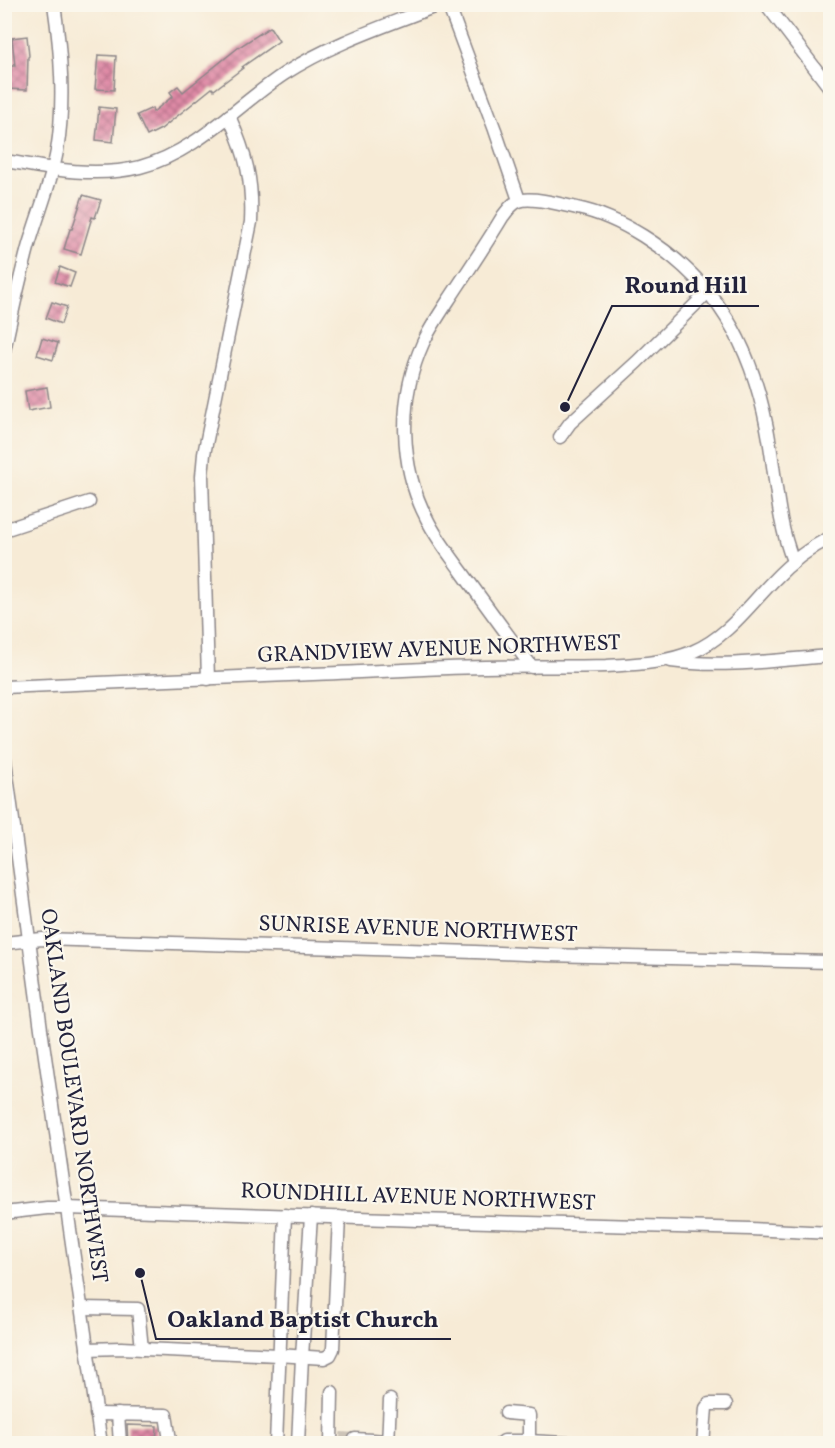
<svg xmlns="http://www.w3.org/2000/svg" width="835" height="1448" font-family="Vollkorn,serif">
<defs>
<pattern id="building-cross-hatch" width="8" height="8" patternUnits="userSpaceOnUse" patternTransform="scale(1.5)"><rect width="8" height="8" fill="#df8aa6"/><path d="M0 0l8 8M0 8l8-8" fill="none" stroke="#b47088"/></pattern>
</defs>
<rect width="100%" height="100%" fill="#fbf7ec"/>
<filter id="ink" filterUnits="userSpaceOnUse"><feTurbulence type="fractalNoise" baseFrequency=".0167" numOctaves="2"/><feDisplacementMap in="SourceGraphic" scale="12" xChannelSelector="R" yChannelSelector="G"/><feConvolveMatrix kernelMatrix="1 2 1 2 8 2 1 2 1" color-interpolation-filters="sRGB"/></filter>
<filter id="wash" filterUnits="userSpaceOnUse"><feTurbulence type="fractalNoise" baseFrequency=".008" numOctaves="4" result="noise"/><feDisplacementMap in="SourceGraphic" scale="24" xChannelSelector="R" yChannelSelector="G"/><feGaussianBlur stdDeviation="1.35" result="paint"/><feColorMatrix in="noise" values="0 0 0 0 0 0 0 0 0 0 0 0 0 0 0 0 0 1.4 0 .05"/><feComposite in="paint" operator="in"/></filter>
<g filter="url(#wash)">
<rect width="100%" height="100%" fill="#f7ebd6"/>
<g id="blocks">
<g fill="url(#building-cross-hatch)">
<polygon points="270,27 279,41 242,67 243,68 214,90 212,88 161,129 147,136 137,115 152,108 153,112 173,96 170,92 178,86 183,92 239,47"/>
<polygon points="27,36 29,56 28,57 27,90 7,89 8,75 10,75 11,66 15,66 12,38"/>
<polygon points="98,55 116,56 114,90 95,89"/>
<polygon points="99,107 116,109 113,142 96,140"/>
<polygon points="83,195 101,200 95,218 92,217 81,254 64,249 70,229 72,229"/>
<polygon points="60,267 75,273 70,287 55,282"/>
<polygon points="52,302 67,307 61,324 46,318"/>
<polygon points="42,338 58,343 53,360 37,355"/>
<polygon points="47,387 50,407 28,411 25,391"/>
<polygon points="127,1425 157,1426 156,1443 128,1443"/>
</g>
</g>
</g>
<g filter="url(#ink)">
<use href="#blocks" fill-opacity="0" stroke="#8c8688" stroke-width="1.5"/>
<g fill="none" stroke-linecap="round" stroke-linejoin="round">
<polyline stroke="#ccc3b7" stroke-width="12" stroke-dasharray="12 6" stroke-linecap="butt" points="340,1438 355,1439"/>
<g stroke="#8c8688" stroke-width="15">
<g id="minor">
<polyline points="448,4 495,130 519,200"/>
<polyline points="766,4 830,88"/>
<path d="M4,161C21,163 37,167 54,169C82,173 112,174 140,167C197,152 236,106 284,74C332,43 388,25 441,4"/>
<path d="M4,351C11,317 19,282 28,248C37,216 51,184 57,151C65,102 61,53 54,4"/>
<polyline points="560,437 570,423 637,362 708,292"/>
<polyline points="4,530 89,502"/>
<path d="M671,661C724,668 778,660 830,656"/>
<path d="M532,667C508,636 485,604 462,572C450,555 436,538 427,519C399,466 398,398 423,343C432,324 445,306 456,289C472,265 488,241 503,216C507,211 512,203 519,201C531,196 564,205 577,208C601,213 622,223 643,236C717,282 751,345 767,428C776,473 776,518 793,561"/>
<path d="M208,679L202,476L204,454L251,222C253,181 246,154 229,116"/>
<path d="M4,687C107,683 210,679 313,674C370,672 428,668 485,667C526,666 567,667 607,666C636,664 666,663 692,652C726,638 748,607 773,581C790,563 809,548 830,538"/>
<polyline points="4,753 41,1029 101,1444"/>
<polyline points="4,943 42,939 475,952 547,955 830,962"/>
<polyline points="4,1213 47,1208 67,1208 418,1220 751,1229 830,1233"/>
<polyline points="81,1308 138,1309 142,1349"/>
<polyline points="87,1349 121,1348 278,1355 324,1358 330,1355 333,1349 339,1217"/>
<polyline points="506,1413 529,1415 529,1441"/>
<polyline points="96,1414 166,1415 170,1440 173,1444"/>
<polyline points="118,1414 120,1444"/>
<polyline points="355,1439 388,1441"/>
<polyline points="276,1444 285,1215"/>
<polyline points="298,1444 302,1357 311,1216"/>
<polyline points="331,1444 332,1392"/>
<polyline points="388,1444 390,1400"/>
<polyline points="500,1444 504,1441 529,1441 582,1444"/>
<polyline points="703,1444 706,1408 709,1404 726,1404"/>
</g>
</g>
<use href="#minor" stroke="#fff" stroke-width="12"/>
</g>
</g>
<g text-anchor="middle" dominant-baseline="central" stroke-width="4.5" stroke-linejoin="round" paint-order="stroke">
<g font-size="22" fill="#22223b" stroke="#fbf7ec">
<text transform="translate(439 650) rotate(-2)">GRANDVIEW AVENUE NORTHWEST</text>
<text transform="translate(418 930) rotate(2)">SUNRISE AVENUE NORTHWEST</text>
<text transform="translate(73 1096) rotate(82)">OAKLAND BOULEVARD NORTHWEST</text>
<text transform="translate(418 1198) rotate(2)">ROUNDHILL AVENUE NORTHWEST</text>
</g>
</g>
<path fill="none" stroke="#22223b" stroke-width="2" d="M565 407L612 306H759M140 1273L156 1339H451"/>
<g fill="#22223b" stroke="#fbf7ec" stroke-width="2">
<circle cx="565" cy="407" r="6"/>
<circle cx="140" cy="1273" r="6"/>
</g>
<g font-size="24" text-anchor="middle" font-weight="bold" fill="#22223b" stroke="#fbf7ec" stroke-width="4.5" stroke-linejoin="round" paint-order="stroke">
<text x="686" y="293">Round Hill</text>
<text x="303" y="1327">Oakland Baptist Church</text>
</g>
<rect width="835" height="1448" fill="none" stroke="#fbf7ec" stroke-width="24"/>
</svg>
